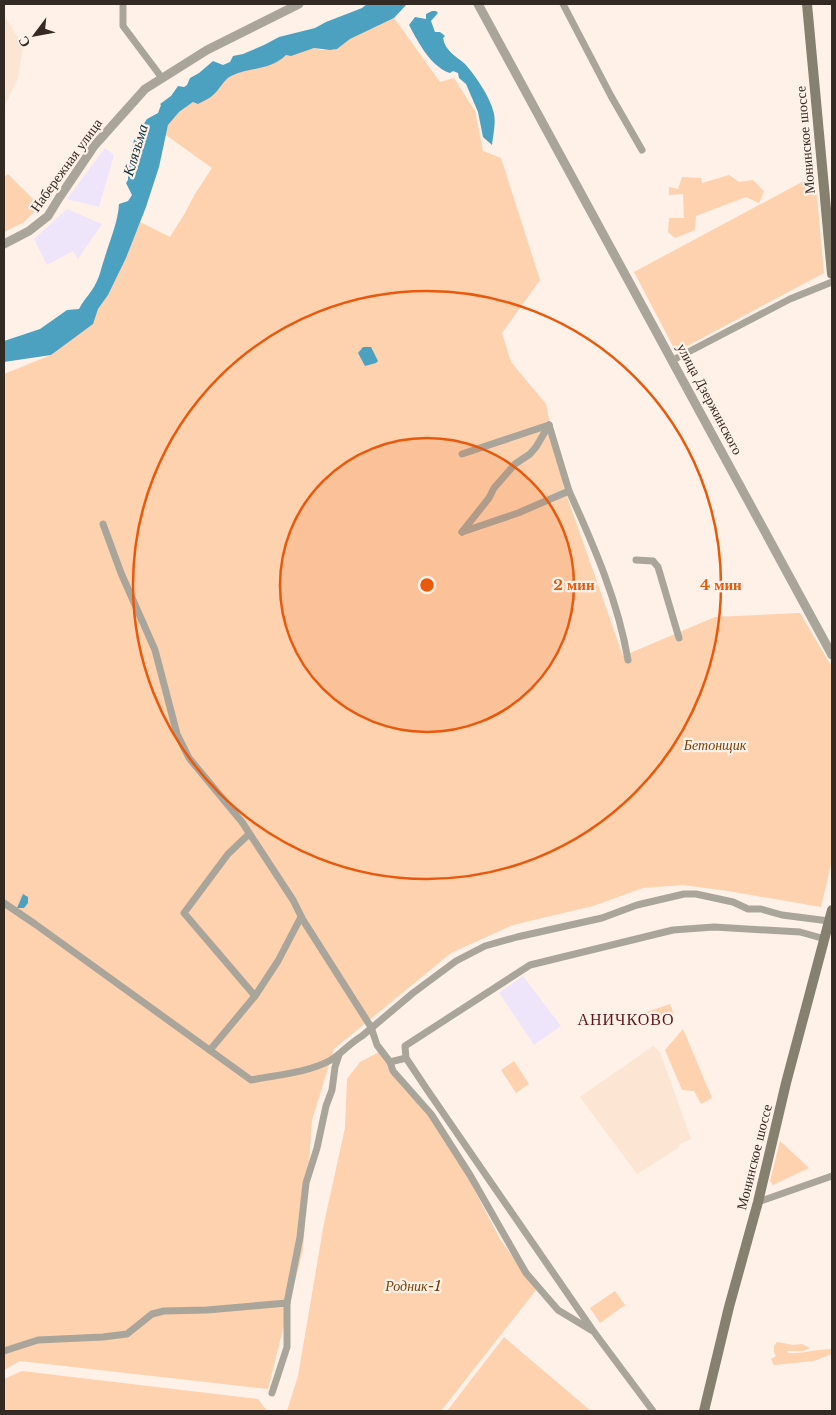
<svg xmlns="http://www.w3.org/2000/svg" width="836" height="1415" font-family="'Libre Baskerville',serif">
<rect width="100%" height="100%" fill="#fff1e7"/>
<g fill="#eee5fb">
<polygon points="105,148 114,155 99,207 67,199"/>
<polygon points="67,209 102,224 78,259 73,251 47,265 34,239"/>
</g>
<polygon fill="#efe5fa" points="523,976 561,1026 534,1045 499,993"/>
<g fill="#fde5d3">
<polygon points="4,15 23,46 18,78 4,107"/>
<polygon points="653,1046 660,1052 691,1139 680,1144 678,1148 637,1174 580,1097"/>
</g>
<g fill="#fed1af">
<polygon points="394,18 440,82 454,78 475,111 483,151 501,158 540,280 502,333 511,362 546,404 564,488 623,656 715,617 800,613 832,667 832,860 821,907 728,891 683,885 643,888 593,906 513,925 451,953 334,1049 312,1120 303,1250 268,1389 20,1361 4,1370 4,374 51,355 92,324 98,309 108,295 126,258 140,222 170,237 185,213 195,194 212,168 166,135 168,125 179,112 193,102 212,96 223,82 232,75 286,55 314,48 322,50 337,49 350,39"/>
<polygon points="8,174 40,206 24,222 4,232 4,177"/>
<polygon points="729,175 739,182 753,180 764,191 759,203 746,197 696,216 695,230 675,238 668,232 669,218 684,218 683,194 669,195 669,187 678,189 682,177 701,178 702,183"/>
<polygon points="815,175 824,273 676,352 634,272"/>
<polygon points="670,1004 674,1015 651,1023 647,1012"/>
<polygon points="683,1029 712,1098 701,1104 694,1091 682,1090 665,1050"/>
<polygon points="379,1052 441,1126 500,1239 536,1290 441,1411 287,1411 298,1376 324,1223 345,1128 347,1079 360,1062"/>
<polygon points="514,1061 529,1084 516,1093 501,1070"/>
<polygon points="780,1141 809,1168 773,1185 770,1181"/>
<polygon points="615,1291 625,1305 600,1323 590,1308"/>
<polygon points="504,1337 591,1411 447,1411"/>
<path d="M777,1342L793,1345L802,1344L810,1348L803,1351H787L788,1353C803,1354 817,1349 832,1349V1354L814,1361L774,1365L771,1359L776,1356L774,1352V1346Z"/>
<polygon points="22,1371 258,1399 267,1411 4,1411 4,1379"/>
</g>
<g fill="#4ca1c1">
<path d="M367,4H407L394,18L350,39L337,49L330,50L314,48L291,56L286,55C270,71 248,67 231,76C222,81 220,90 212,96C209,99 203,101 198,104L193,102L179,112L168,125L159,167L146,207L126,258L108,295L98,309L93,324L51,355L4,362V341L40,329L67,310L79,309C84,299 92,292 96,283C100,276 101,268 104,260C109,242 118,223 119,204L128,201L132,195L126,183L128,180V165L134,140L143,132L141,128L147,119L158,113L161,105L160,104L171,96L178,86L184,87L187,85L190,78L199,73L213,61L223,65L230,62L233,56L243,54L264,45L279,37L315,28L326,22L362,8Z"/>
<path d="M432,11H436L438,13L431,21L435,32H440L445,36L443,38C445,51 456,56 465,64C475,75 491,98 494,114C496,123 493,136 492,145L483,137L478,112L466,84L459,78L458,73L453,71L450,73C431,67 418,42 409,25L415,17L426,19V14Z"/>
<polygon points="363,347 371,347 378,361 376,363 365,366 358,353"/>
<polygon points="23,894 28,897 28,903 24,908 17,908"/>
</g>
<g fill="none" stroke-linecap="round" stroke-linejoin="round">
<g stroke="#a9a59b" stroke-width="7">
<polyline points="123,4 123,26 162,78"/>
<polyline points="563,4 611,96 642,150"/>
<polyline points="673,360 790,299 832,282"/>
<polyline points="549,425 569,491"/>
<polyline points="462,454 549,425"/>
<polyline points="103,524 121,573 155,650 177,734 189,758 242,822 293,900 303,920 371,1027 377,1045 390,1062 406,1058"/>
<path d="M462,532L518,513L569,491C594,546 618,601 628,660"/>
<polyline points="462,532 489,498 494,488 515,464 530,454 536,447 549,425"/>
<polyline points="636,560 653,561 658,567 679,638"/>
<polyline points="249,834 228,854 184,913 255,996"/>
<path d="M4,903L35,924L251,1080C277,1075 307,1073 331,1060C342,1053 350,1043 362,1036L413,993L456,961L485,946L517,937L602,918L637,905L684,894H696L733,902L748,909H761L782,915L829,921"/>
<polyline points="210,1050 255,996 278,961 301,917"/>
<polyline points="390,1062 393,1071 431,1114 470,1175 526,1273 558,1310 591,1330"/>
<polyline points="758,1202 832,1176"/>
<polyline points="4,1351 38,1340 103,1337 127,1334 152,1314 164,1311 207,1310 287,1303 300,1237 306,1183 317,1148 326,1106 332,1090 335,1067 339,1055"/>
<polyline points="272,1393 287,1347 287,1303"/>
<polyline points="653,1411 594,1332 428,1091 406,1058 405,1046 530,965 673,930 714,927 800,932 825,939"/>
</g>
<g stroke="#a9a59b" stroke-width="9">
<polyline points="478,4 832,655"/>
<polyline points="4,244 29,231 48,216 59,198 94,146 145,89 207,50 299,4"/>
</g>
<g stroke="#868071" stroke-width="10">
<polyline points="807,4 832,274"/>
<polyline points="704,1411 729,1307 758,1202 786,1083 832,910"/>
</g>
</g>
<circle cx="427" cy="585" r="147" fill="#e8590c" fill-opacity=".12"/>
<g fill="none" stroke="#e8590c" stroke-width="2.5">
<circle cx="427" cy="585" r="147"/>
<circle cx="427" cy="585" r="294"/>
</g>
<g text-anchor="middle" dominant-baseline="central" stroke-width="4.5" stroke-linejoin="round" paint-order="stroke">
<g font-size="14" fill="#332a24" stroke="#fff1e7">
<text transform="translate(805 140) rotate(-95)">Монинское шоссе</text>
<text transform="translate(66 165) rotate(-54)">Набережная улица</text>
<text transform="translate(710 399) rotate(62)">улица Дзержинского</text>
<text transform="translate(754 1157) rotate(-76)">Монинское шоссе</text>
</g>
<g font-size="14" font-style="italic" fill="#784107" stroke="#fff1e7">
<text x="715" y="745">Бетонщик</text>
<text x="413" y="1286">Родник-1</text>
</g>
<g font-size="15" font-style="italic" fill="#0d3443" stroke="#fff1e7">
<text transform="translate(135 150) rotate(-73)">Клязьма</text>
</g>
<g font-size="16" letter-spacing="1" fill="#5c1621" stroke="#fff1e7">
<text x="626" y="1019">АНИЧКОВО</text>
</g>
</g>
<circle cx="427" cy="585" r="8" fill="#e8590c" stroke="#fff1e7" stroke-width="2.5"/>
<g font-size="15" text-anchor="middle" font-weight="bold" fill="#e8590c" stroke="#fff1e7" stroke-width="4.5" stroke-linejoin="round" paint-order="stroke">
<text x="574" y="590">2 мин</text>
<text x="721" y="590">4 мин</text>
</g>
<rect width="836" height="1415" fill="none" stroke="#332a24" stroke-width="10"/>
<g transform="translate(35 35) rotate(238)" stroke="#fff1e7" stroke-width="4" paint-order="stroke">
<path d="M0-4L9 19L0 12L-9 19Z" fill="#332a24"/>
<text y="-8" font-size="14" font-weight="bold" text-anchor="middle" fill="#332a24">С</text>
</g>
</svg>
